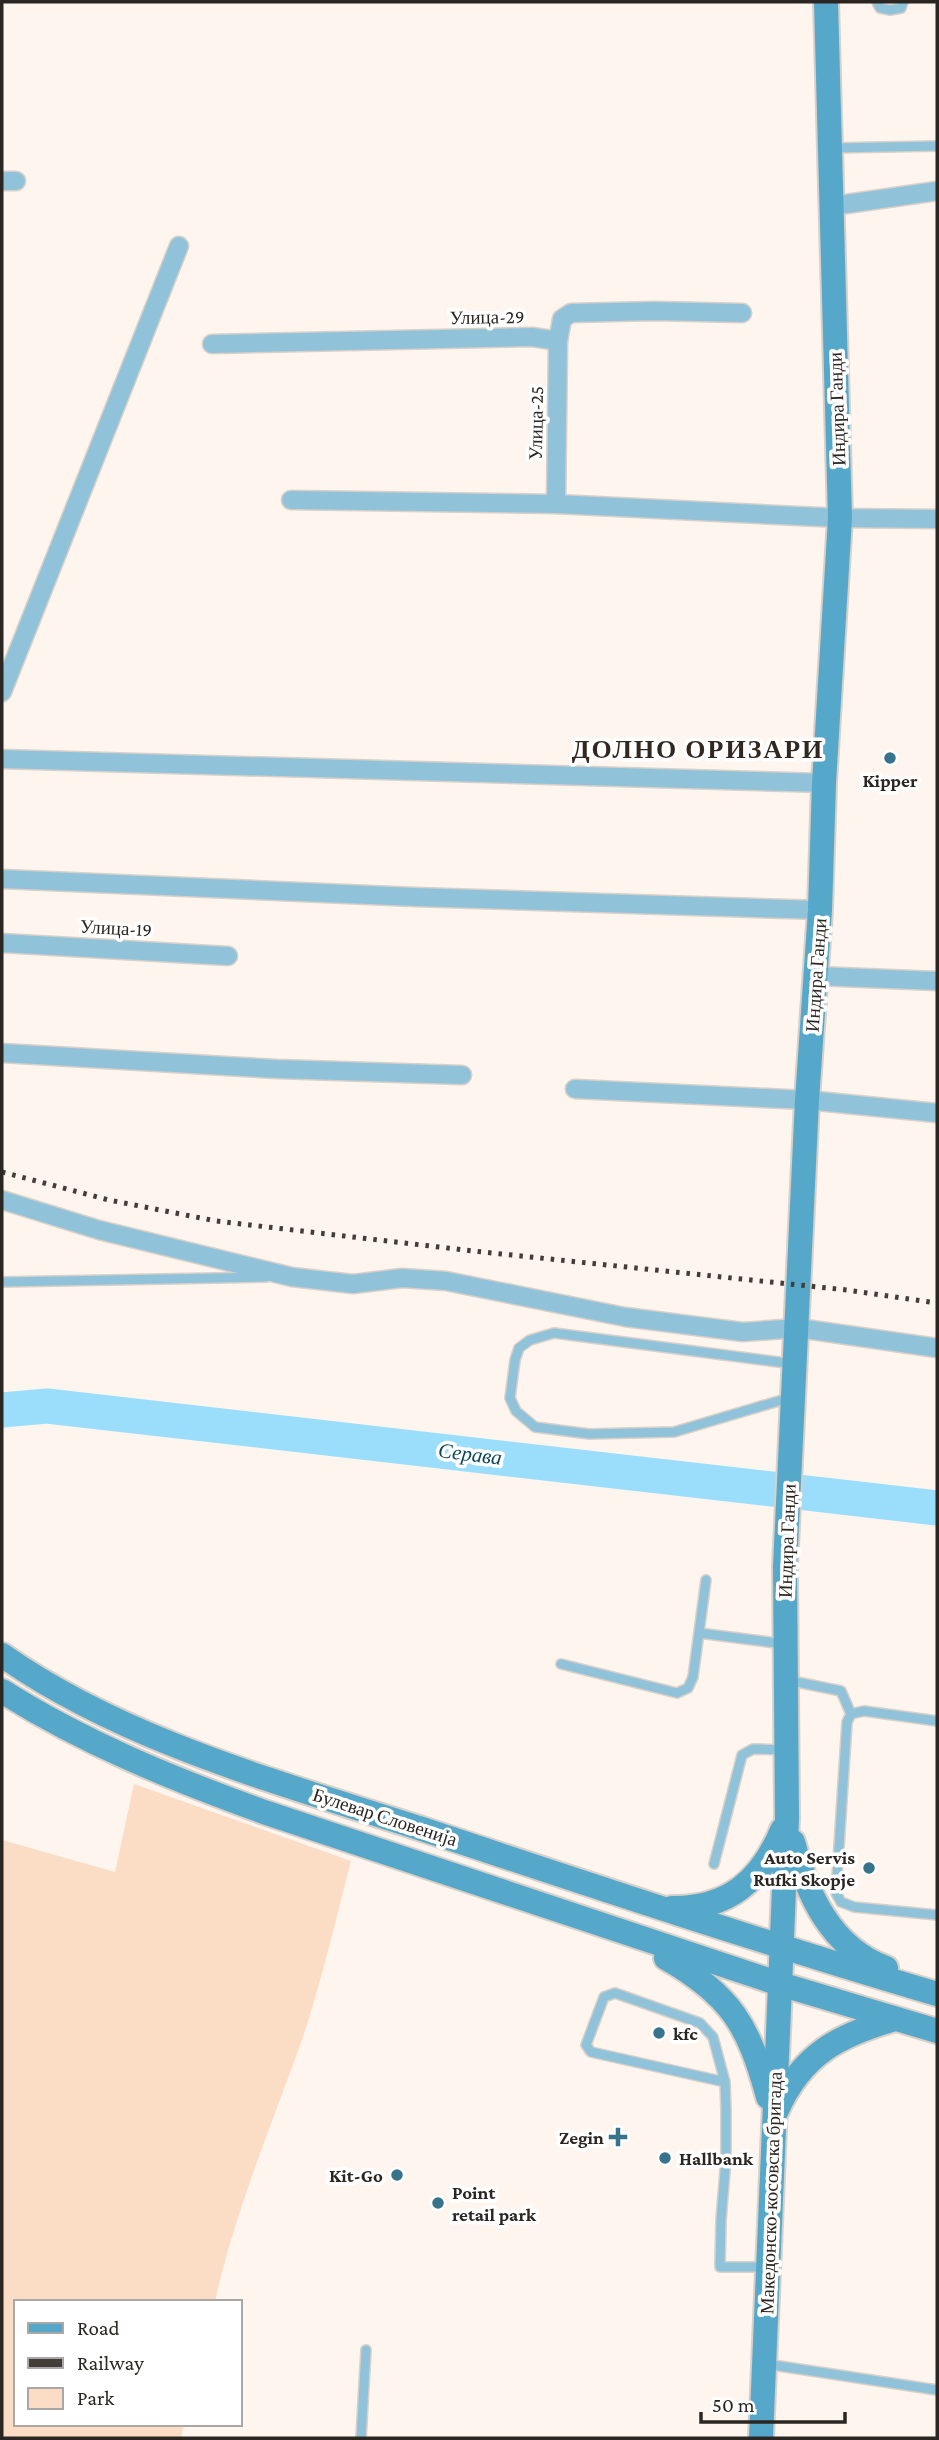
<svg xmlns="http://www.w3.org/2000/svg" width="939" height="2440" font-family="'Crimson Pro',serif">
<rect width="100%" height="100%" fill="#fef5ee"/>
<path fill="#fbddc5" d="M134,1784L351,1861C336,1920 322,1979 303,2037C272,2124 235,2211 215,2302H16V2424H184L181,2438H2V1840L115,1872Z"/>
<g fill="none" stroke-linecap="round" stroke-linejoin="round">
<polyline stroke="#9bdefb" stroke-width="35" points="2,1410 47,1406 937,1508"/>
<g stroke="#d8d0c9" stroke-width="12">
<g id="lane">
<polyline points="877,2 880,8 890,10 901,8 903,2"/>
<polyline points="832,148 937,146"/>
<polyline points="2,1282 266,1277"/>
<polyline points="792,1397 674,1432 589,1434 535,1427 516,1411 510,1398 515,1360 519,1348 530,1340 554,1333 794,1364"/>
<polyline points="699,1633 784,1644"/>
<polyline points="561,1664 677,1693 688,1688 693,1677 706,1580"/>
<polyline points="787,1680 841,1691 851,1714 847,1722 836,1893 841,1902 854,1907 937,1915"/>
<polyline points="851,1714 864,1711 937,1721"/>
<polyline points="714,1864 742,1755 753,1749 783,1750"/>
<polyline points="725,2082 591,2052 586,2045 604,1997 615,1993 700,2023 713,2037 725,2082 726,2110 726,2159 721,2220 720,2267 767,2267"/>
<polyline points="766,2364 937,2390"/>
<polyline points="361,2438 366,2350"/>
</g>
</g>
<g stroke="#d8d0c9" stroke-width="21">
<g id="street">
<polyline points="2,181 16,181"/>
<polyline points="832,206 937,191"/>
<polyline points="212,344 532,337 558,341 562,319 571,313 654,311 742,313"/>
<polyline points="291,500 556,504 840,518 937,519"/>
<polyline points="556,504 558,341"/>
<polyline points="2,692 179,246"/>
<polyline points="2,759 824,783"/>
<polyline points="2,879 415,897 820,910"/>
<polyline points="2,943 228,956"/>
<polyline points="816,976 937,981"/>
<polyline points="2,1053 277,1069 462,1075"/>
<polyline points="575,1089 807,1100 937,1113"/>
<polyline points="2,1200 99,1230 292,1277 353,1284 402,1278 446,1281 625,1317 743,1332 798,1328 937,1348"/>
</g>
</g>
<g stroke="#d8d0c9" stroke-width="28">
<g id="secondary">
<path d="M2,1655C124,1741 281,1783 422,1829C593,1886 764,1943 937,1994"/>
<path d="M2,1691C84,1743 173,1779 264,1812L780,1984L937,2031"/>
<path d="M793,1842C807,1894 831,1948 886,1968"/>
<path d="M672,1908C728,1909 761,1881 782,1830"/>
<path d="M666,1958C731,1995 749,2026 768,2097"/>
<path d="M777,2110C802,2054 839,2035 895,2019"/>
<polyline points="761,2438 787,1818 785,1567 807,1100 820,910 824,783 840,518 826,2"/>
</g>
</g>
<use href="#lane" stroke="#90c3da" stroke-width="9"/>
<use href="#street" stroke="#90c3da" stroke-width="18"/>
<use href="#secondary" stroke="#55a8ca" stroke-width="24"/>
<polyline stroke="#433d38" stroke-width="5" stroke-dasharray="3.5 7" stroke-linecap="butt" points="2,1172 109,1200 216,1221 473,1251 847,1290 937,1303"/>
</g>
<g fill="#37738b" stroke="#fff" stroke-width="2.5">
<circle cx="890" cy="758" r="7"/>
<circle cx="869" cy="1868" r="7"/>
<circle cx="659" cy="2033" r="7"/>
<path d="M614.5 2126.5h7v7h7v7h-7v7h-7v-7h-7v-7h7z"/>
<circle cx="665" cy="2158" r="7"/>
<circle cx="397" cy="2175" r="7"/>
<circle cx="438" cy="2203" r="7"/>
</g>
<g text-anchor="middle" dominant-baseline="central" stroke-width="7" stroke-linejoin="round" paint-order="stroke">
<g font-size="19" fill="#2b2621" stroke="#fff">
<text transform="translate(487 317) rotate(-1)">Улица-29</text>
<text transform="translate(837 409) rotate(-92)">Индира Ганди</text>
<text transform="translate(536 423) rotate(-89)">Улица-25</text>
<text transform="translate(116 928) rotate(3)">Улица-19</text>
<text transform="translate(816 975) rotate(-86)">Индира Ганди</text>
<text transform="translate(787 1541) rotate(-88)">Индира Ганди</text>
<text transform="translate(385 1817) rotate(18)">Булевар Словенија</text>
<text transform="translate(771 2193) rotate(-88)">Македонско-косовска бригада</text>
</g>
<g font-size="19" font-weight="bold" fill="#2b2621" stroke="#fff" text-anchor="end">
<text x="890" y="780" text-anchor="middle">Kipper</text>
<text x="855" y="1857">Auto Servis<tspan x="855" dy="22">Rufki Skopje</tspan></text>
<text x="673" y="2033" text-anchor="start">kfc</text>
<text x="604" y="2137">Zegin</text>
<text x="679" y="2158" text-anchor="start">Hallbank</text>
<text x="383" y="2175">Kit-Go</text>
<text x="452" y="2192" text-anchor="start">Point<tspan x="452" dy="22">retail park</tspan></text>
</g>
<g font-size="21" font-style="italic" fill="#0c465a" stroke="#fff">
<text transform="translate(470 1454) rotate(7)">Серава</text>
</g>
<g font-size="26" font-weight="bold" letter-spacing="2" fill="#33281f" stroke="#fff">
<text x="698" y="749">ДОЛНО ОРИЗАРИ</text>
</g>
</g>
<rect width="939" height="2440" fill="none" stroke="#2b2621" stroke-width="7"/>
<rect x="14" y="2300" width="228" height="126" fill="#ffffff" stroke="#aaa8a6" stroke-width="2"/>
<rect x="28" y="2323" width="35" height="10" fill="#55a8ca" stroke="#aaa8a6" stroke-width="2"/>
<text x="77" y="2335" font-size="21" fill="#2b2621">Road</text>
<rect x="28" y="2358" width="35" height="10" fill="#433d38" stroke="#aaa8a6" stroke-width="2"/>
<text x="77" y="2370" font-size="21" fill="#2b2621">Railway</text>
<rect x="28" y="2388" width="35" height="21" fill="#fbddc5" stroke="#aaa8a6" stroke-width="2"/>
<text x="77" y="2405" font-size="21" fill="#2b2621">Park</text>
<path d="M701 2412v10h144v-10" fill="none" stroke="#2b2621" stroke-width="3.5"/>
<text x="712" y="2412" font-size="21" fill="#2b2621" stroke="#ffffff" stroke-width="5" paint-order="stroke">50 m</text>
</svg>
